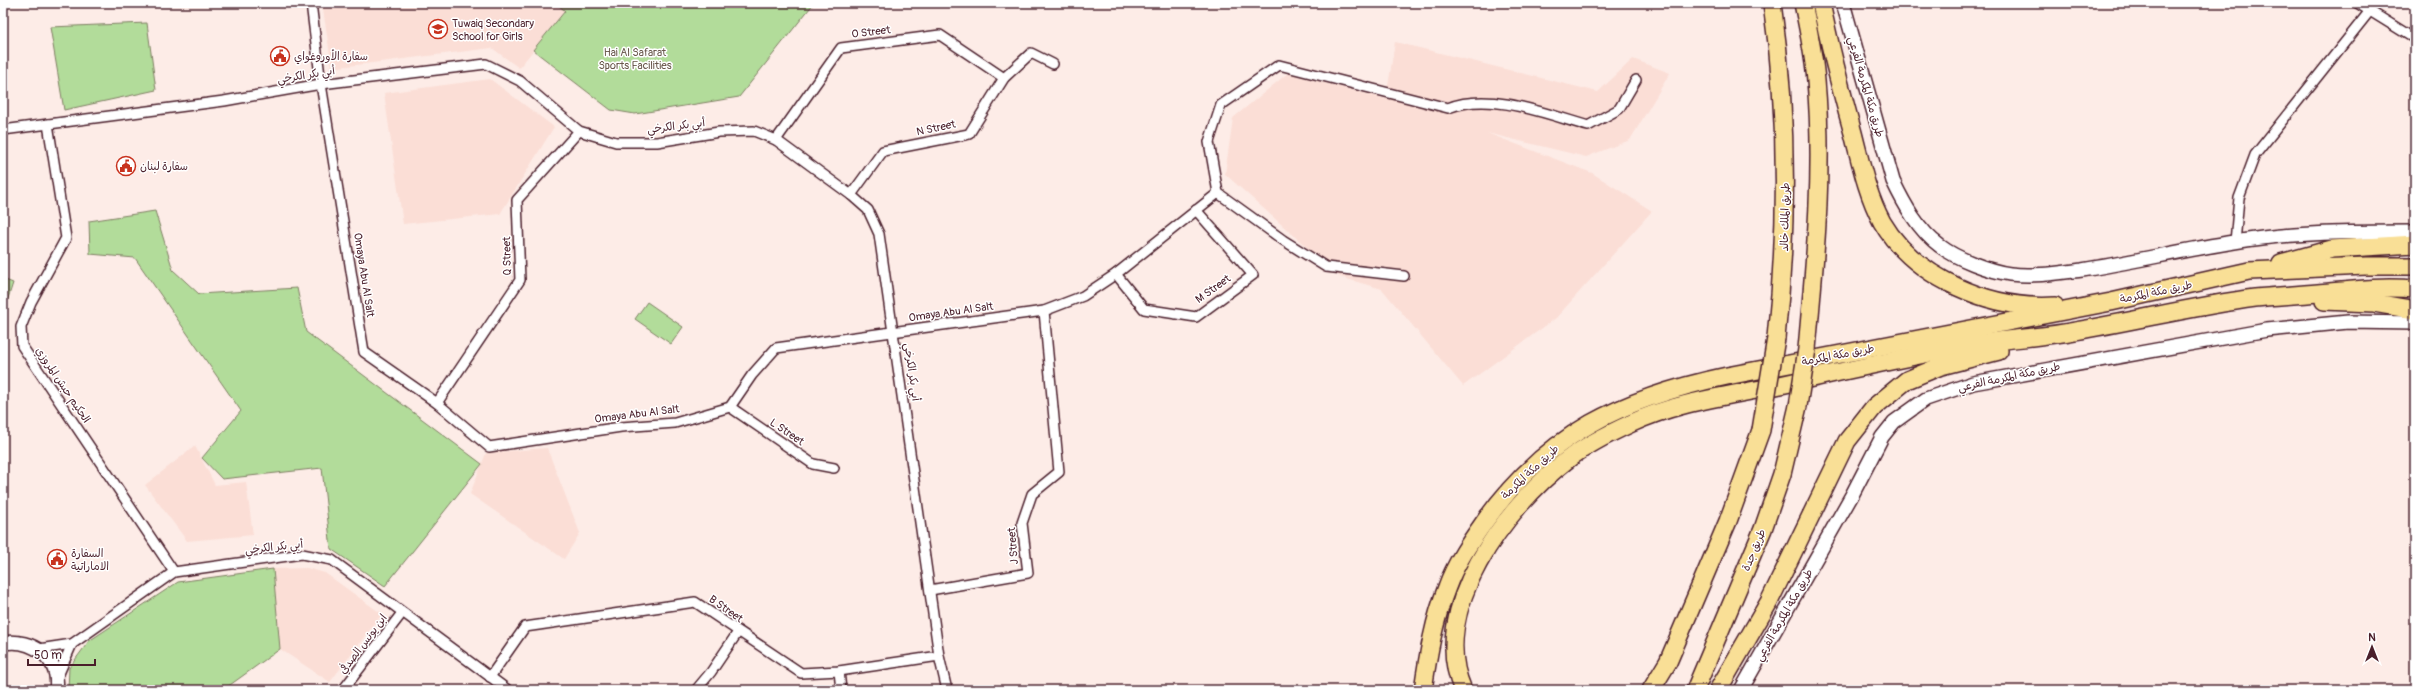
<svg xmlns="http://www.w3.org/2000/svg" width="2418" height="693" font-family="Pangolin,'Playpen Sans Arabic',sans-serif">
<rect width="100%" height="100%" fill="#fdece7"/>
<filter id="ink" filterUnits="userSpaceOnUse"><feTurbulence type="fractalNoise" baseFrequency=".025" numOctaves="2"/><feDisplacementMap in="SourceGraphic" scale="8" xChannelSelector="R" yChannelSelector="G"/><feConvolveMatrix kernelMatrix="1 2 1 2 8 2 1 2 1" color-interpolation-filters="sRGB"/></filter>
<g filter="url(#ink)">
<g fill="#fbded6">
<polygon points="322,3 556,3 565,11 519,68 492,48 332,68"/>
<polygon points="1395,42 1598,92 1633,59 1670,73 1630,140 1586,157 1487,133 1592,173 1652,211 1556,318 1463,386 1382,289 1340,277 1225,174 1233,118 1288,73 1386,99"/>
<polygon points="490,79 554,127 500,214 403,224 384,93"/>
<polygon points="195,446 215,485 246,482 253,535 187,541 145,485"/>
<polygon points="547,448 580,533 564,559 470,494 486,453"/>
<polygon points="307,568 325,573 382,614 330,682 280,649 273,569"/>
</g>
<g fill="#b2dc9a" stroke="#7e7e62">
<polygon points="556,3 814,3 739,97 635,114 611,110 533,50 565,11"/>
<polygon points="147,23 156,90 64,110 50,27"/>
<polygon points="155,211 173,270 199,294 297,288 306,332 482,464 385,586 331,549 322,468 222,479 202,458 241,411 135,258 90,254 89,221"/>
<polygon points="3,279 13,283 3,314"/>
<polygon points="647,302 683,327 671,344 635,319"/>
<polygon points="273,569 280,649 223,690 68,690 69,668 89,641 178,582"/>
</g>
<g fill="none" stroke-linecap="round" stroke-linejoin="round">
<g stroke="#4a1f2b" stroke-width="12">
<g id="street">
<polyline points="311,3 321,84 364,352 437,403 489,447 621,427 675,423 730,407 752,375 776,348 1044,311 1083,296 1116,274 1218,193"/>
<polyline points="2357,3 2415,39"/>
<polyline points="48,124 66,238 31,302 21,327 22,346 174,572"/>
<polyline points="3,130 224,101 321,84 486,64 520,81 579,131 616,142 657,142 719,132 754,131 776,140 851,195 868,210 879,234 939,656 947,690"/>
<polyline points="776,140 841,48 940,35 1004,78"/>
<polyline points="851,195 883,151 969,134 1004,78 1031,53 1053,64"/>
<polyline points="2235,242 2239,198 2255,155 2369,12"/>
<polyline points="1116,274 1144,309 1196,317 1253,275 1196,210"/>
<path d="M1404,276L1326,267L1283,240L1218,193L1209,142L1221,105L1279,65L1448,108C1489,91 1547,114 1588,126L1619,109L1636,80"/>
<polyline points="437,403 520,280 517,200 579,131"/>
<polyline points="730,407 813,464 834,468"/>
<polyline points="930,590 1028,573 1022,523 1032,494 1059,472 1044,311"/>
<polyline points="39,649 72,644 174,572 302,554 332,560 508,690"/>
<polyline points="839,671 841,690"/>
<polyline points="490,677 525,627 695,602 801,673 839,671 939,656"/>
<polyline points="57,678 72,644"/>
<polyline points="343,690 402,613"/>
<polyline points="696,690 711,672 738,632"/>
</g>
</g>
<g stroke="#4a1f2b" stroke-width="16">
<g id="secondary">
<path d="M1843,3L1893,181C1904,204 1918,230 1940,246C1957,259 1989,271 2010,274C2034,277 2058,273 2082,270C2133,262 2183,250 2234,242C2294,232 2354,232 2415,232"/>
<path d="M3,643C32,638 61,658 56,690"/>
<polyline points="1741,690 1852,495 1882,437 1894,422 1926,399 1973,383 2267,330 2348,322 2415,323"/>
</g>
</g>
<g stroke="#4a1f2b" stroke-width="20">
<g id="highway">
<path d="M1772,3C1788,115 1788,225 1776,338"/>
<path d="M1803,3C1808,29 1814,55 1816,81C1824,170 1815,260 1807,349"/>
<path d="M1821,3C1830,47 1841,90 1853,133C1861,164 1867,194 1882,222C1915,279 1992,310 2055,306"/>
<polyline points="2281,263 2332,249 2415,244"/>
<polyline points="2324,301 2374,303 2415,310"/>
<path d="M1423,690C1428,655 1434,620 1447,587C1455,564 1471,541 1485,521C1548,433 1623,398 1727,376L2111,302L2249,271L2366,266H2415"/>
<path d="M1463,690C1427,610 1506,507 1567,460C1586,445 1610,433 1632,423C1676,402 1728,396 1776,386C1845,371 1914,355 1983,343C2014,338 2044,337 2075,331C2135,321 2195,306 2255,298C2276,296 2297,295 2318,293C2351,290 2382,286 2415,289"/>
<polyline points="1651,690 1668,662 1728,521 1761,430"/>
<polyline points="1695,690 1763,529 1782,474 1798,406"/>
<polyline points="1718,690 1769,602 1847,441 1874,407 1907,380 1941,366 1999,351"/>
</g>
</g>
<use href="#street" stroke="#fff" stroke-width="9"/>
<use href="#secondary" stroke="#fff" stroke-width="13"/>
<use href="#highway" stroke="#f9df96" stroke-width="17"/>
<g stroke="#4a1f2b" stroke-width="20" stroke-linecap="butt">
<g id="highway-bridge">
<polyline points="1798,406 1807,349"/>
<polyline points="1761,430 1776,338"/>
</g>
</g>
<use href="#highway-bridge" stroke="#f9df96" stroke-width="17"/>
</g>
</g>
<defs>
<g id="school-ring" transform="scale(1)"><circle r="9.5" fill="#fff" stroke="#c8321e" stroke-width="1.5"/><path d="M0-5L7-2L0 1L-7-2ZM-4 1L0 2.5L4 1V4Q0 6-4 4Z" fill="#c8321e"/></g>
<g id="civic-ring" transform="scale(1)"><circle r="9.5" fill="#fff" stroke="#c8321e" stroke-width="1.5"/><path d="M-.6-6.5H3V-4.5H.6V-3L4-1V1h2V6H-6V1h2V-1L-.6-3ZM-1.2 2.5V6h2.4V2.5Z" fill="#c8321e"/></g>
</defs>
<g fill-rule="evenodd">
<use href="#school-ring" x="438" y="29"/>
<use href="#civic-ring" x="280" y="56"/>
<use href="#civic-ring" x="126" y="166"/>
<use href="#civic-ring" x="57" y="559"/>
</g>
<g text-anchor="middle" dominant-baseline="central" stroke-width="3" stroke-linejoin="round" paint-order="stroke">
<g font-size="11" fill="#4a1f2b" stroke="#fff" text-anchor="start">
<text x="452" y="23">Tuwaiq Secondary<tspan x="452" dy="13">School for Girls</tspan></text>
<text x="294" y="56">سفارة الأوروغواي</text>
<text x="140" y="166">سفارة لبنان</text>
<text x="71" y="553">السفارة<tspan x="71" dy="13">الاماراتية</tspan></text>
</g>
<g font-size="11" fill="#4a1f2b" stroke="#fff">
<text transform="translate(871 32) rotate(-7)">O Street</text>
<text transform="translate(306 75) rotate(-9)">أبي بكر الكرخي</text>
<text transform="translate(1866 87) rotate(74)">طريق مكة المكرمة الفرعي</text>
<text transform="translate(676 126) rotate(-7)">أبي بكر الكرخي</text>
<text transform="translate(936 128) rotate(-12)">N Street</text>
<text transform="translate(1785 217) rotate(-89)">طريق الملك خالد</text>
<text transform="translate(507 256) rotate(-91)">Q Street</text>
<text transform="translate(364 275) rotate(81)">Omaya Abu Al Salt</text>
<text transform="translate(1213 289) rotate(-36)">M Street</text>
<text transform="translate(2156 292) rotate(-12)">طريق مكة المكرمة</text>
<text transform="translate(951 312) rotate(-8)">Omaya Abu Al Salt</text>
<text transform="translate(1838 355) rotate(-11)">طريق مكة المكرمة</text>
<text transform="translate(912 372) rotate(82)">أبي بكر الكرخي</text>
<text transform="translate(2009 377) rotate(-12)">طريق مكة المكرمة الفرعي</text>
<text transform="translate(63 385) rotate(56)">الحكيم حبش المروزي</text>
<text transform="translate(637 414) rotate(-7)">Omaya Abu Al Salt</text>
<text transform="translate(787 432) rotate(34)">L Street</text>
<text transform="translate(1530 472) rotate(-43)">طريق مكة المكرمة</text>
<text transform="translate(1013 546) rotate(-95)">J Street</text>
<text transform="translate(274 547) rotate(-6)">أبي بكر الكرخي</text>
<text transform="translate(1754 550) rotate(-67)">طريق جدة</text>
<text transform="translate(726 609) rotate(35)">B Street</text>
<text transform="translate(1784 615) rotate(-60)">طريق مكة المكرمة الفرعي</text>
<text transform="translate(363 644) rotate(-53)">ابن يونس الصدفي</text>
</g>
<g font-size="11" fill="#69584c" stroke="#fff">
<text x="635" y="52">Hai Al Safarat<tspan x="635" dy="13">Sports Facilities</tspan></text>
</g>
</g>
<rect width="2418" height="693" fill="none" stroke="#fff" stroke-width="16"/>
<rect x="8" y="8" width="2402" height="677" fill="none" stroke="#4a1f2b" stroke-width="1.5" filter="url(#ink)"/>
<g transform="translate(2372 647)" stroke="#ffffff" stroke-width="3" paint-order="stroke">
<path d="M0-3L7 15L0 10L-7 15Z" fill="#4a1f2b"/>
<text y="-6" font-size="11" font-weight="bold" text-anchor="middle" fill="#4a1f2b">N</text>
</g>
<path d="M28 659v6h67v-6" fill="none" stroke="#4a1f2b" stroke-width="2"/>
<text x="34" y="659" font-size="12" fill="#4a1f2b" stroke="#ffffff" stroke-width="3" paint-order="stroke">50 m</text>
</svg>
